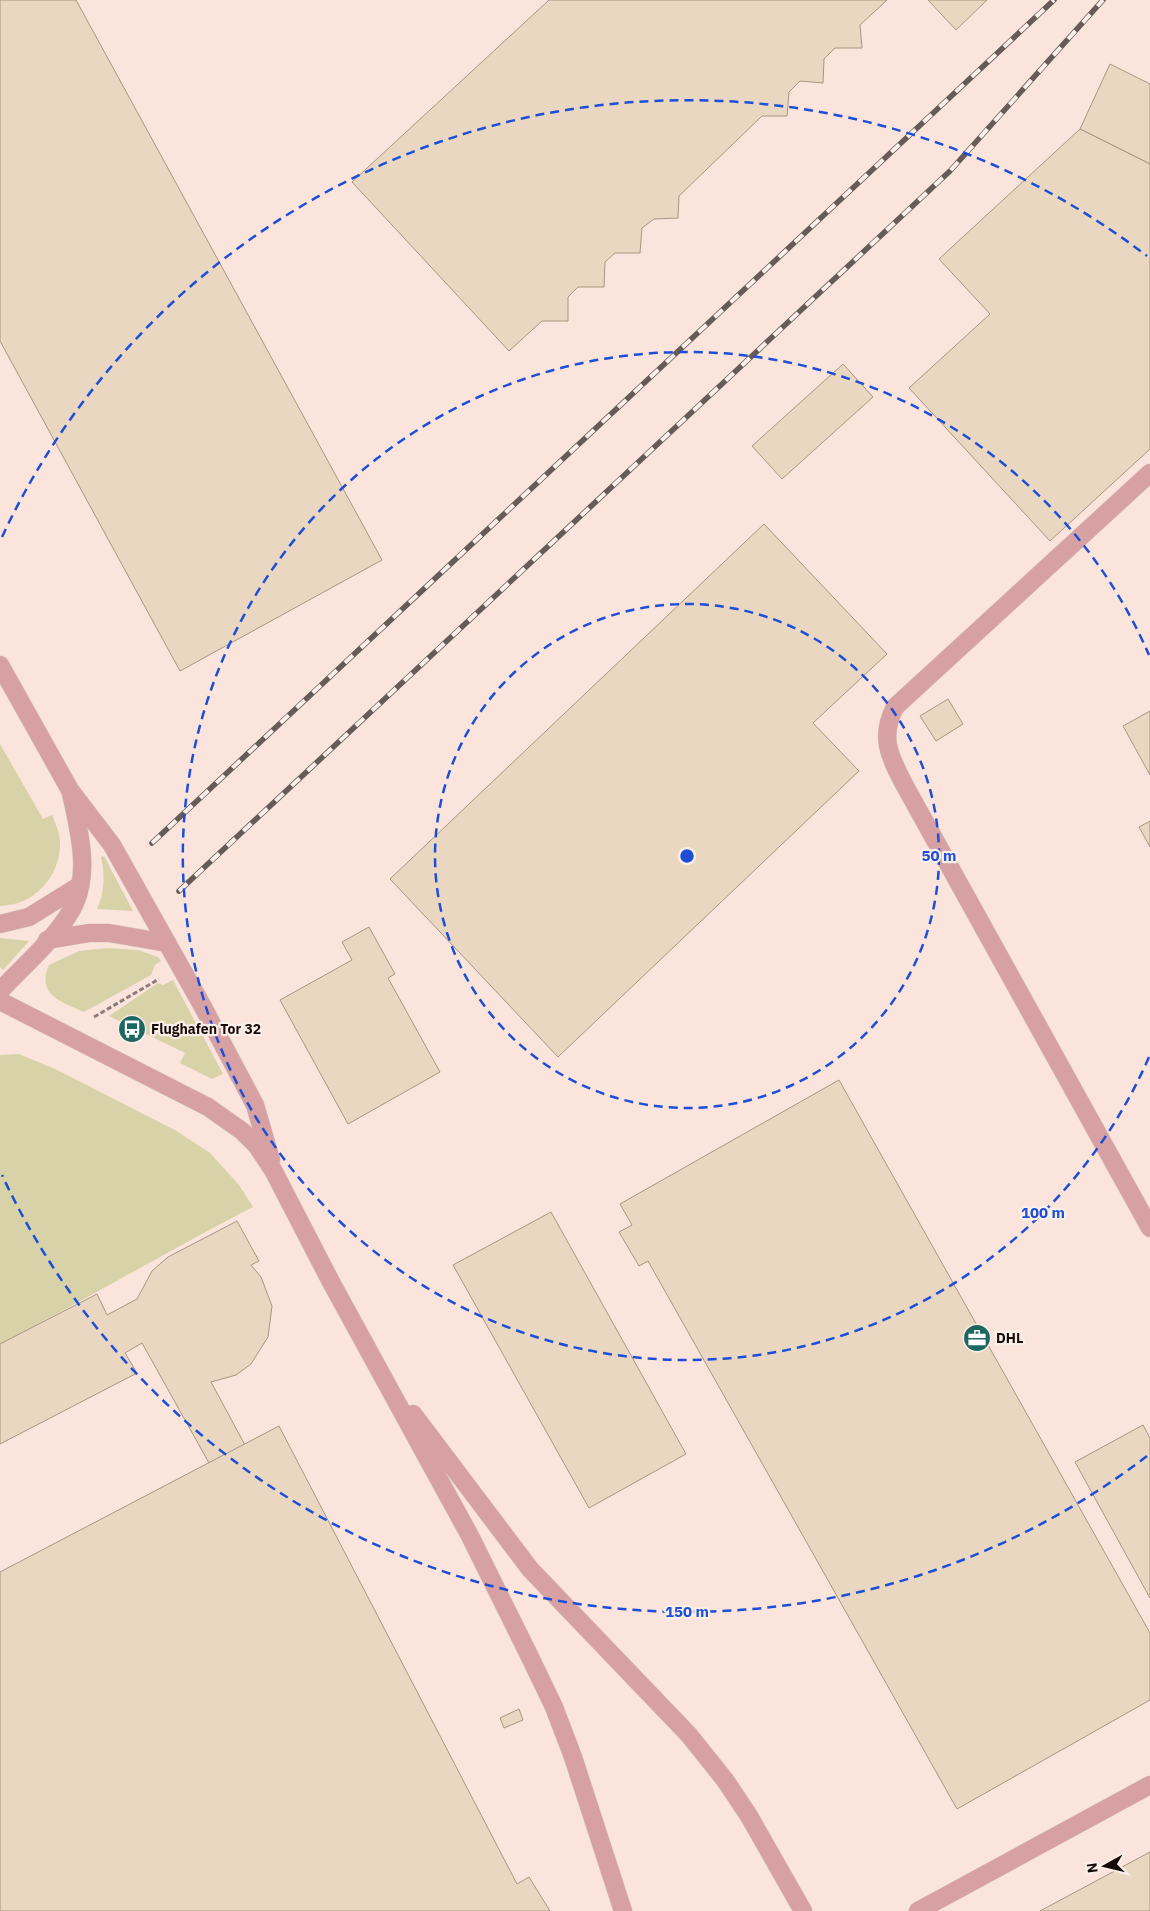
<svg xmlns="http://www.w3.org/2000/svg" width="1150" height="1911" font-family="'IBM Plex Sans',sans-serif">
<rect width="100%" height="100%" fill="#fbefea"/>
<rect fill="#fbe4db" x="0" y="0" width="1150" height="1911"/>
<g fill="#d8d2a9">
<path d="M0,744L43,819L52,815C55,823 60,833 60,842C61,876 34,906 0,906Z"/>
<path d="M104,856L133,911L97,909C105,892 105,875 101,857Z"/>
<polygon points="0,938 29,941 3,970 0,967"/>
<path d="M108,948L138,950L158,957L161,961L155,965L151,975L84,1012C62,1002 36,995 49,965L79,951Z"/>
<polygon points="173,980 223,1074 212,1079 180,1063 185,1053 109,1016 158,983 163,985"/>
<path d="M19,1054L55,1069L175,1130L210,1153L239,1185L253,1207C168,1251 85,1300 0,1344V1055Z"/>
</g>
<g fill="#ead7c1" stroke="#a89681">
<polygon points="0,0 76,0 382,560 180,671 0,341"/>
<polygon points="549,0 887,0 860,25 862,48 835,48 824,59 823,83 800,81 789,92 787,116 762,116 679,196 678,218 654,219 642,228 640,253 615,253 605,262 604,287 578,287 568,297 568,321 542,321 509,351 352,182"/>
<polygon points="928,0 987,0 956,30"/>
<polygon points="1110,64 1150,84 1150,164 1080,129"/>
<polygon points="1080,129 1150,164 1150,449 1050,541 909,388 990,314 939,259"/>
<polygon points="843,364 873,397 782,479 752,446"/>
<polygon points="764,524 887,654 813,723 859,771 558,1057 390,879"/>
<polygon points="948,699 963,724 936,741 920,716"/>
<polygon points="1150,711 1150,775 1123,726"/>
<polygon points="1150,821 1150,847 1139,827"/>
<polygon points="369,927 395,974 388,978 440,1072 348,1124 280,1000 352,960 342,942"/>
<polygon points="839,1080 1150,1633 1150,1700 957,1809 648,1261 639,1266 619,1232 632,1225 620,1204"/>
<polygon points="551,1212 686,1454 589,1508 453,1265"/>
<polygon points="237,1221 259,1261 251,1265 261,1277 272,1306 268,1337 251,1364 236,1375 211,1382 245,1445 209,1463 142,1343 125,1353 137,1373 0,1444 0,1344 97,1294 107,1315 137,1299 152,1271 168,1257"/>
<polygon points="1143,1425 1150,1438 1150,1598 1075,1462"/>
<polygon points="279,1426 517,1884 529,1877 550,1911 0,1911 0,1572"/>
<polygon points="519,1709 523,1720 504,1728 500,1718"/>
<polygon points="1150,1852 1150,1911 1040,1911"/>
</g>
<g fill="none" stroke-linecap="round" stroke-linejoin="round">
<g stroke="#d6cbc6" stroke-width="19">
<g id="service">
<path d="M1150,473L895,707C879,738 890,757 905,786L1150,1228"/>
<polyline points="0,665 70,790 112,845 203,1007 255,1105 271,1160"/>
<polyline points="0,924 29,917 79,886"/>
<polyline points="47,940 89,933 109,933 167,943"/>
<path d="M0,991C23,966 61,934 75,903C90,869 78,827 71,793"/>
<polyline points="0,1001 208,1107 242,1131 257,1146 273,1170 331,1282 470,1536 528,1653 554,1707 573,1757 623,1911"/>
<polyline points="413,1414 530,1569 689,1735 725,1780 749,1816 803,1911"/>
<polyline points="918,1911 1150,1785"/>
</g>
</g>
<polyline stroke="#897e7a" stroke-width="3" stroke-dasharray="5 2.5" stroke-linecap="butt" points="94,1017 159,979"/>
<use href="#service" stroke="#d7a1a3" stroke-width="18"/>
<g stroke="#655b57" stroke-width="5.5">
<g id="rail">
<polyline points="152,843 1054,0"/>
<polyline points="179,891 950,171 1103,0"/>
</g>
</g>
<use href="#rail" stroke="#fbefea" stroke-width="4" stroke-dasharray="11" stroke-linecap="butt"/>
</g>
<g fill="none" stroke="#1d4ed8" stroke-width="2.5" stroke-dasharray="9 6">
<circle cx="687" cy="856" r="252"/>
<path d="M1149 1057A504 504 0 1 1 1149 655"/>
<path d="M1147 1456A756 756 0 0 1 2 1175M2 537A756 756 0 0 1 1147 256"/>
</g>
<defs>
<g id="bus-disc" transform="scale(1.4375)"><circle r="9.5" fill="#1d6760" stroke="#fbefea"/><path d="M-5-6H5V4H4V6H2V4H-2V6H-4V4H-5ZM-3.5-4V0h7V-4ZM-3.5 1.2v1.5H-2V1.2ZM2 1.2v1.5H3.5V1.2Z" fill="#fff"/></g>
<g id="office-disc" transform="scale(1.4375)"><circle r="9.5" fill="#1d6760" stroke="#fbefea"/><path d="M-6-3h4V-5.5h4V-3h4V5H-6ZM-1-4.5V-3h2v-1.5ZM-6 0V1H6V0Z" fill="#fff"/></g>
</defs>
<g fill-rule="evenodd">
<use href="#bus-disc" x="132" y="1029"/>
<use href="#office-disc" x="977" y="1338"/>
</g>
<g text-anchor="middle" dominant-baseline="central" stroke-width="4.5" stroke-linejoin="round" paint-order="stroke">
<g font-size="14" font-weight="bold" fill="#140b07" stroke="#fbefea" text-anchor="start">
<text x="151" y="1029">Flughafen Tor 32</text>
<text x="996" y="1338">DHL</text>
</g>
</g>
<circle cx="687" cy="856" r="8" fill="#1d4ed8" stroke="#fbefea" stroke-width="2.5"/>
<g font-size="15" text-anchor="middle" font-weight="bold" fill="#1d4ed8" stroke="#fbefea" stroke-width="4.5" stroke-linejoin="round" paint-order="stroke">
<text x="939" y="861">50 m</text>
<text x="1043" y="1218">100 m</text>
<text x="687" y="1617">150 m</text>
</g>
<g transform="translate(1105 1866) rotate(262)" stroke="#fbefea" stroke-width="4" paint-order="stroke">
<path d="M0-4L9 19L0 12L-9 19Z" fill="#140b07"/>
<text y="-8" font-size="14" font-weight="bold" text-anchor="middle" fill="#140b07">N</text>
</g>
</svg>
